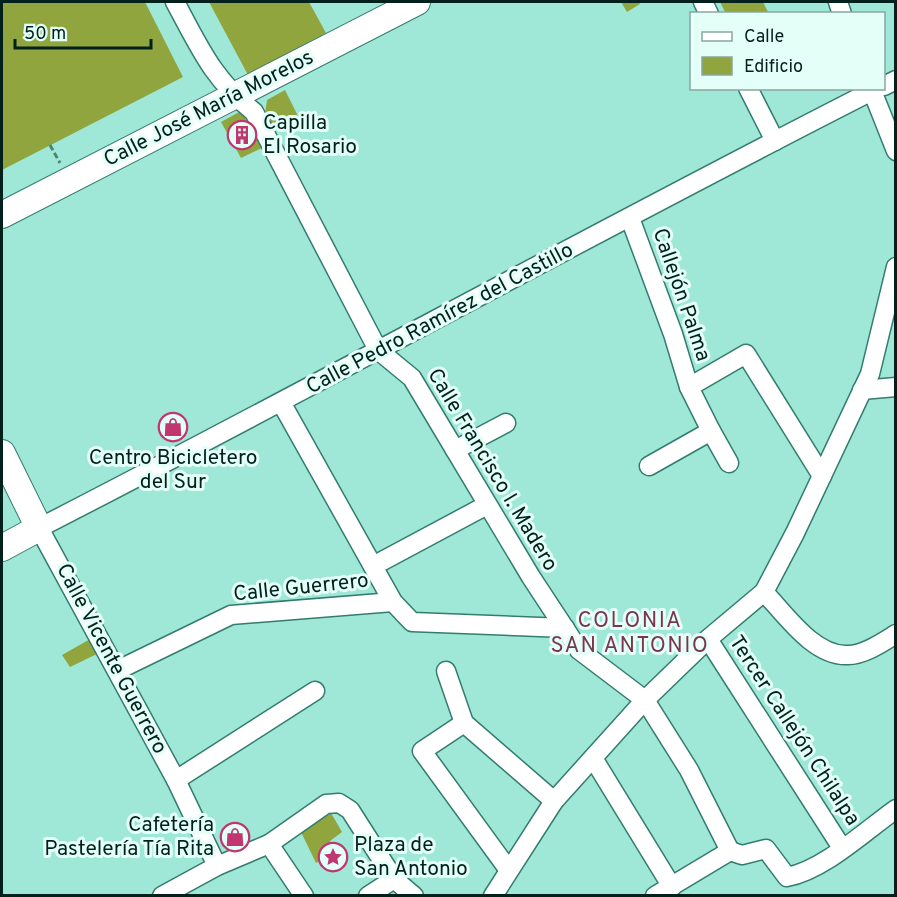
<svg xmlns="http://www.w3.org/2000/svg" width="897" height="897" font-family="Overpass,sans-serif">
<rect width="100%" height="100%" fill="#9fe8d8"/>
<g fill="#90a53e">
<polygon points="2,2 145,2 183,77 2,170"/>
<polygon points="209,2 309,2 326,33 248,75"/>
<polygon points="621,2 639,2 640,4 627,12"/>
<polygon points="720,2 763,2 769,14 726,14"/>
<polygon points="285,90 298,116 271,131 265,115 267,100"/>
<polygon points="241,111 262,148 241,158 221,122"/>
<polygon points="92,638 99,653 70,667 62,655"/>
<polygon points="331,813 342,832 330,841 336,853 316,863 301,832"/>
<polygon points="246,826 250,836 225,847 221,839"/>
</g>
<g fill="none" stroke-linecap="round" stroke-linejoin="round">
<g stroke="#337c6f" stroke-width="21">
<g id="street">
<path d="M175,2C200,48 212,78 254,112L378,350L412,378L531,577L579,650L645,700L689,770L730,851"/>
<polyline points="703,2 709,14"/>
<polyline points="838,2 842,14"/>
<polyline points="884,86 896,80"/>
<polyline points="748,88 775,141"/>
<polyline points="871,88 896,151"/>
<polyline points="630,218 673,334 689,387 711,431 649,466"/>
<polyline points="689,387 746,354 822,476"/>
<polyline points="862,390 896,387"/>
<polyline points="282,404 393,602 412,622 565,628"/>
<polyline points="711,431 729,463"/>
<polyline points="455,450 506,423"/>
<polyline points="373,566 487,505"/>
<path d="M764,592C785,614 814,657 848,655C864,655 883,642 896,634"/>
<polyline points="708,639 842,848"/>
<polyline points="118,670 231,615 393,602"/>
<polyline points="446,671 464,723"/>
<polyline points="464,723 422,751 508,869"/>
<polyline points="464,723 554,801"/>
<polyline points="593,758 672,887"/>
<polyline points="176,780 315,691"/>
<polyline points="269,844 304,896"/>
<path d="M217,866L176,780L39,528C320,384 596,231 878,88"/>
<polyline points="162,896 217,866 269,844 326,804 339,803 350,810 394,879"/>
<polyline points="368,896 394,879 414,896"/>
<polyline points="493,896 554,801 645,700 708,639 764,592 795,533 870,374 896,267"/>
<path d="M655,896L730,851L742,855L766,849L787,877C824,870 865,831 896,809"/>
</g>
</g>
<g stroke="#337c6f" stroke-width="28">
<g id="secondary">
<polyline points="2,215 417,2"/>
<polyline points="2,453 39,528 2,548"/>
</g>
</g>
<polyline stroke="#4f8278" stroke-width="3" stroke-dasharray="6 3" stroke-linecap="butt" points="50,145 60,163"/>
<use href="#street" stroke="#fff" stroke-width="18"/>
<use href="#secondary" stroke="#fff" stroke-width="26"/>
</g>
<defs>
<g id="building-ring" transform="scale(1.5)"><circle r="9.5" fill="#e3fff8" stroke="#c1366f" stroke-width="1.5"/><path d="M-4-6H4V6H1V3H-1V6H-4ZM-2.5-4.3h1.7v1.8h-1.7ZM.8-4.3h1.7v1.8H.8ZM-2.5-1h1.7V.8h-1.7ZM.8-1h1.7V.8H.8Z" fill="#c1366f"/></g>
<g id="shop-ring" transform="scale(1.5)"><circle r="9.5" fill="#e3fff8" stroke="#c1366f" stroke-width="1.5"/><path d="M-5-2.5h2.3a2.7 3.5 0 0 1 5.4 0H5L5.5 6h-11ZM-1.5-2.5h3a1.5 2.3 0 0 0-3 0Z" fill="#c1366f"/></g>
<g id="sight-ring" transform="scale(1.5)"><circle r="9.5" fill="#e3fff8" stroke="#c1366f" stroke-width="1.5"/><path d="M0-6L1.8-2.2L6-1.7L2.9 1.2L3.7 5.4L0 3.3L-3.7 5.4L-2.9 1.2L-6-1.7L-1.8-2.2Z" fill="#c1366f"/></g>
</defs>
<g fill-rule="evenodd">
<use href="#building-ring" x="242" y="135"/>
<use href="#shop-ring" x="173" y="427"/>
<use href="#shop-ring" x="235" y="837"/>
<use href="#sight-ring" x="333" y="857"/>
</g>
<g text-anchor="middle" dominant-baseline="central" stroke-width="6" stroke-linejoin="round" paint-order="stroke">
<g font-size="21" fill="#03211c" stroke="#e3fff8">
<text transform="translate(209 109) rotate(-27)">Calle José María Morelos</text>
<text transform="translate(681 295) rotate(71)">Callejón Palma</text>
<text transform="translate(440 319) rotate(-28)">Calle Pedro Ramírez del Castillo</text>
<text transform="translate(492 470) rotate(59)">Calle Francisco I. Madero</text>
<text transform="translate(301 588) rotate(-6)">Calle Guerrero</text>
<text transform="translate(111 659) rotate(62)">Calle Vicente Guerrero</text>
<text transform="translate(794 731) rotate(57)">Tercer Callejón Chilalpa</text>
</g>
<g font-size="21" fill="#03211c" stroke="#e3fff8" text-anchor="start">
<text x="263" y="123">Capilla<tspan x="263" dy="24">El Rosario</tspan></text>
<text x="173" y="458" text-anchor="middle">Centro Bicicletero<tspan x="173" dy="24">del Sur</tspan></text>
<text x="214" y="825" text-anchor="end">Cafetería<tspan x="214" dy="24">Pastelería Tía Rita</tspan></text>
<text x="354" y="845">Plaza de<tspan x="354" dy="24">San Antonio</tspan></text>
</g>
<g font-size="22" letter-spacing="1.5" fill="#7b364e" stroke="#e3fff8">
<text x="630" y="621">COLONIA<tspan x="630" dy="25">SAN ANTONIO</tspan></text>
</g>
</g>
<rect width="897" height="897" fill="none" stroke="#03211c" stroke-width="6"/>
<rect x="690" y="12" width="195" height="78" fill="#e3fff8" stroke="#89a6a0" stroke-width="1.5"/>
<rect x="702" y="32" width="30" height="9" fill="#ffffff" stroke="#89a6a0" stroke-width="1.5"/>
<text x="744" y="42" font-size="18" fill="#03211c">Calle</text>
<rect x="702" y="57" width="30" height="18" fill="#90a53e" stroke="#89a6a0" stroke-width="1.5"/>
<text x="744" y="72" font-size="18" fill="#03211c">Edificio</text>
<path d="M15 39v9h136v-9" fill="none" stroke="#03211c" stroke-width="3"/>
<text x="24" y="39" font-size="18" fill="#03211c" stroke="#e3fff8" stroke-width="4.5" paint-order="stroke">50 m</text>
</svg>
